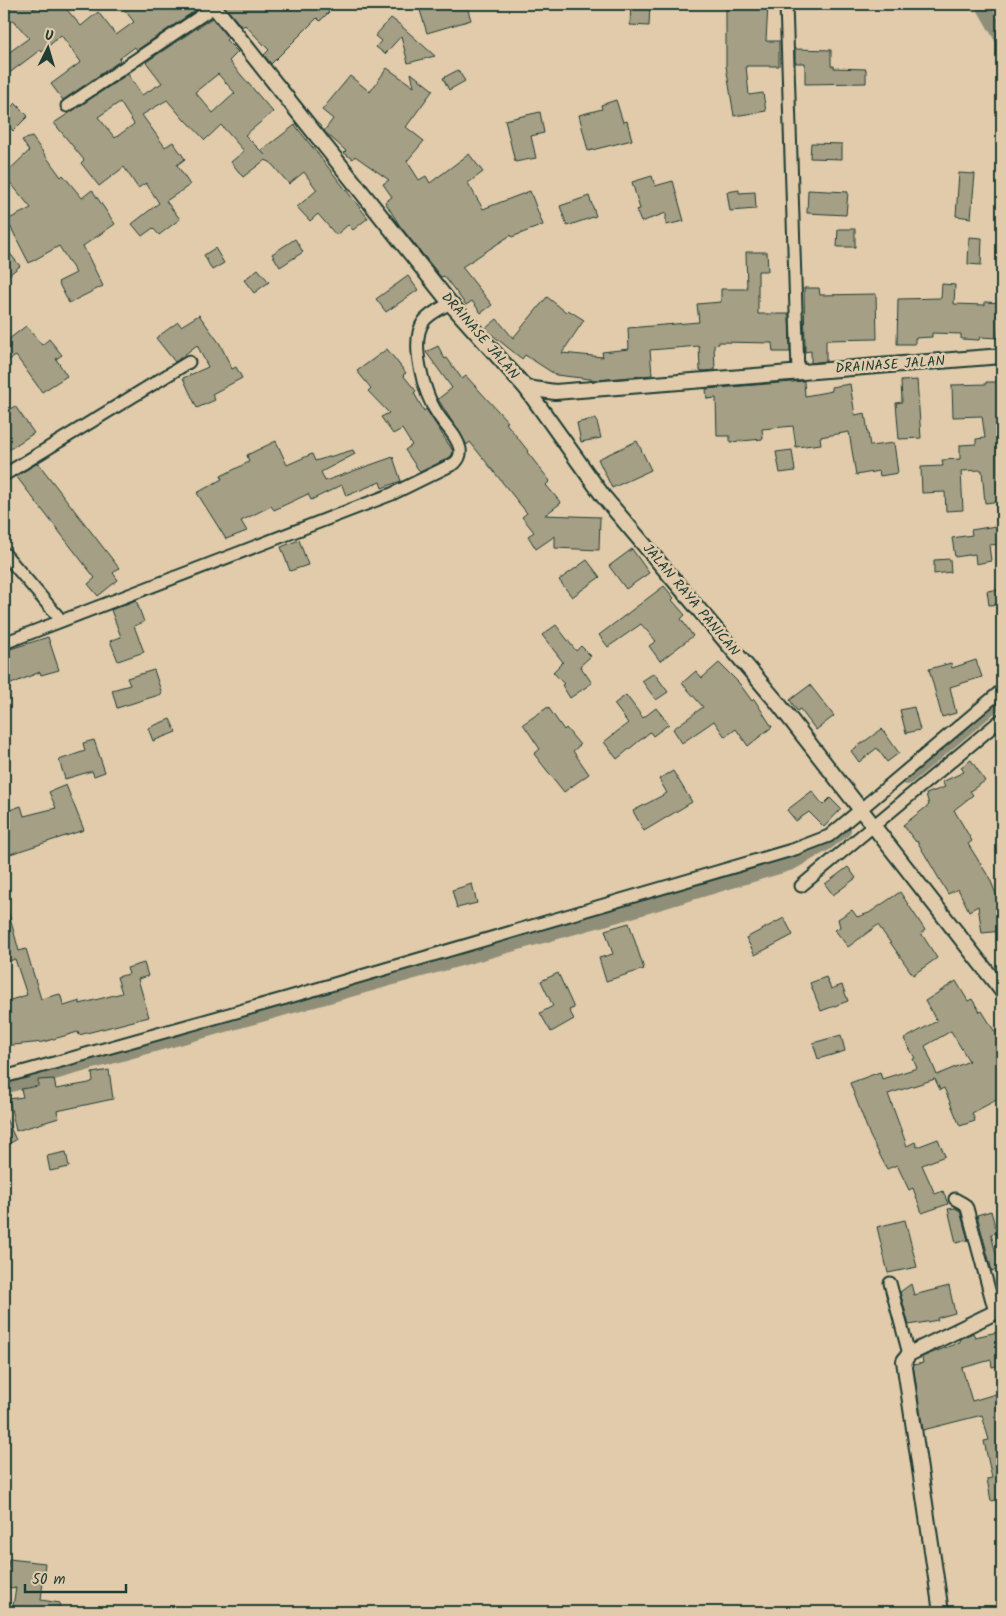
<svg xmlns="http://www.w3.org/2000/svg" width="1006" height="1616" font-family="Kalam,sans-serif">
<rect width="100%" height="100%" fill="#e1cbab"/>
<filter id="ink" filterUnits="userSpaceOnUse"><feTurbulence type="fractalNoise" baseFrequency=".02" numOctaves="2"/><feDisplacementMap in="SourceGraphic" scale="10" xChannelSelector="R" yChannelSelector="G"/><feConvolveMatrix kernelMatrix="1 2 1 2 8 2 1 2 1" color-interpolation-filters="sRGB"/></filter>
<g filter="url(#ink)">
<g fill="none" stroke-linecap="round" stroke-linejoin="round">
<g stroke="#8f8f79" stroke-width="14">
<polyline points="982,4 1002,39"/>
<polyline points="907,778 1002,698"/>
<polyline points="4,1087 618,915 792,863 826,844 844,830"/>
</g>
</g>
<g fill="#a59f86" stroke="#1f3d34" fill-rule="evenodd">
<polygon points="4,4 31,4 34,9 42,4 62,4 81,26 98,12 116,35 134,22 120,4 200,4 202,6 137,50 135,47 119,59 120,61 63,100 51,84 81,62 61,35 42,52 40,50 4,77 4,56 29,38 13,20 4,25"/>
<polygon points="229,4 321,4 329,12 320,21 317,18 271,64 264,55 269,50 245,25 242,27 225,7"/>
<polygon points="418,4 466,4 471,20 427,33"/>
<polygon points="631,4 650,4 649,26 630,25"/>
<polygon points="730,4 768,5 766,41 779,41 779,66 746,66 749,95 763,93 766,111 734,116 726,66 726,8 730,9"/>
<path d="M212,18L228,38L226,40L238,52L229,61L273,112L245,135L266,156L261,151L295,125L368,218L353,230L348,225L336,235L318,214L310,221L297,207L317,190L304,172L289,184L270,162L265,160L243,177L231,162L244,151L221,125L205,140L186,120L185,121L167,100L142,115L165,147L173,142L185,159L177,165L190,185L166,201L180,219L159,235L153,228L142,236L132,224L159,203L146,183L138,188L124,167L99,186L81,163L84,160L54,123L128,74L142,95L162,83L146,62ZM218,74L235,93L213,113L195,92ZM120,102L134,124L115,138L98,117Z"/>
<polygon points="391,18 399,24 435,56 408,63 401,36 385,54 376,47 381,41 375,36"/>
<polygon points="795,49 831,50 831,66 834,66 834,68 866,69 866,83 805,84 805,63 795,63"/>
<polygon points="387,68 414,87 411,73 433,90 406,127 424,141 407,161 419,180 426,176 430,183 469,154 483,172 468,183 483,209 530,191 543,225 512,237 511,235 462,267 492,305 481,313 472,301 466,305 444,276 441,277 400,226 385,202 392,197 383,184 389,180 355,156 353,159 344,153 346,151 324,131 333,119 322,110 350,76 370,92"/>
<polygon points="458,70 465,81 449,90 443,78"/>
<polygon points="616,100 623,122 627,121 632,140 588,151 579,115 602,109 601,105"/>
<polygon points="15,103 28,116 13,131 4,121 4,115"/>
<polygon points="540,112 544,133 531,136 536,158 515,162 505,120"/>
<polygon points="32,137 61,177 63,175 82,198 92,190 115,224 83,246 103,286 69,303 58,282 76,273 59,246 29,263 7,220 31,208 4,175 29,151 22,140"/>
<polygon points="811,143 842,144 842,159 810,158"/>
<polygon points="959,173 975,174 971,218 956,216"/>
<polygon points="652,176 655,186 673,181 684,221 666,225 666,213 641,222 636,210 640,209 632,182"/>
<polygon points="739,190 739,193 755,192 756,209 730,211 727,192"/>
<polygon points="808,190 848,192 846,215 807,213"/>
<polygon points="589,196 596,216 567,226 560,206"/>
<polygon points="838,229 855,229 855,247 837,247"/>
<polygon points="969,237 982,238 981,265 968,264"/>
<polygon points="295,239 303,252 280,267 272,254"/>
<polygon points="4,246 20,266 4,279"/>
<polygon points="215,248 224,263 212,270 204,255"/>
<polygon points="746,252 767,252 768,271 758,271 758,314 789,314 790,352 773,352 772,343 719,342 719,344 714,345 715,370 704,371 700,370 699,346 650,350 652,375 598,380 556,375 525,355 522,359 485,329 497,319 513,338 547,297 566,312 568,310 584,320 562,353 603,357 602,352 629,349 628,328 699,322 697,304 721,302 721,289 747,289"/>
<polygon points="258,269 269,282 254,293 244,280"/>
<polygon points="408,276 418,290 386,312 376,299"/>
<polygon points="942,284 955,285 954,304 985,305 985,302 1002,303 998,338 980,337 979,340 961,339 961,334 932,333 932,337 915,338 915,344 897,344 898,299 941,298"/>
<polygon points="804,288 819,288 820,295 876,294 877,339 826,340 826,361 811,363 811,351 805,352"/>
<polygon points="199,315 220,344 232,369 236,367 242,378 212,394 215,400 197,408 183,378 208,367 197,345 175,362 156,338 178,322 181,326"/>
<polygon points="26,326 42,345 49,339 62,355 56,359 67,376 42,392 16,356 4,363 4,343"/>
<polygon points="438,346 445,359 447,358 462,379 466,376 508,422 506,423 528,451 527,452 550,481 546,485 561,503 545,515 600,517 599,550 555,548 555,536 536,549 528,536 534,532 522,517 527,513 470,442 467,445 439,401 438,399 452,388 426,352"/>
<polygon points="387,349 406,373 403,375 416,391 414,393 424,411 426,409 453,451 452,455 447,459 420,472 405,450 412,445 402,429 393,434 381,417 389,413 368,391 371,388 357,371"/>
<polygon points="917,380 921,438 899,439 896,403 902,402 901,381"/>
<polygon points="804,381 805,396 832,391 831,387 850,384 855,415 865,413 870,446 894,443 898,473 880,476 879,471 856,475 849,432 820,437 821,444 796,447 793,426 762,429 763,439 730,442 730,436 717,436 716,398 707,399 706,389"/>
<polygon points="986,382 1002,382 1002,501 985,503 982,470 961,471 963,510 946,511 945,492 922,493 921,467 943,466 942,460 960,459 960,445 976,444 976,439 985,438 982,416 953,417 952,385 986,384"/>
<polygon points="15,406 34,433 4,453 4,413"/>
<polygon points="596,418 601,438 581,442 577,423"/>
<polygon points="276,441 287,465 312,454 315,461 353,450 355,454 321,472 325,481 393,457 401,481 382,488 380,482 346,496 342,485 311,500 308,494 274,510 271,506 241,521 247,531 226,539 197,493 222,479 221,476 249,462 247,455"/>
<polygon points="637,441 651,470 612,488 598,459"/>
<polygon points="792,450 795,471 780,473 776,452"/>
<polygon points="38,463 119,568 113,573 118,580 98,596 88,584 95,578 16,476"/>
<polygon points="1002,525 1002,544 989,545 991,561 976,564 975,554 955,557 952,538 972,535 971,530"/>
<polygon points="299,540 308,565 290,571 281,547"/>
<polygon points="632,549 649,573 626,589 609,566"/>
<polygon points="950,559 951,572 934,574 934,560"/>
<polygon points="587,560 600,577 572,597 559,580"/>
<polygon points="664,586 674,598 672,600 685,615 681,619 693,636 660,661 649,646 656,641 641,624 608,647 599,635"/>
<polygon points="1002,589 1002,604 989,605 987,591"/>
<polygon points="136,600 144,622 134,626 144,652 118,661 110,641 121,637 111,610"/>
<polygon points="556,625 576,651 581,646 591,656 580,666 592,683 570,698 562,685 564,684 553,672 563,662 542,635"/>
<polygon points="48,637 59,670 41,675 40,672 4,687 4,651"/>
<polygon points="976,660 982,677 950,687 956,713 942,717 929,669 951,663 952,668"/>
<polygon points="719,663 739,683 752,701 754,699 772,727 748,746 736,729 725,737 714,721 682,743 673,729 703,707 682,683 696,671 702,678"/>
<polygon points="154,670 162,694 117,708 112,690 130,685 127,678"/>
<polygon points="654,673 668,692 656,700 642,681"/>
<polygon points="810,685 834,716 816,730 800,709 797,711 790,700"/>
<polygon points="626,695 643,718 656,708 669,724 653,736 650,732 617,759 604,742 628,723 614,704"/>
<polygon points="548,707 564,730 566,728 580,745 573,751 589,774 564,792 534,754 540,749 523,724"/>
<polygon points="914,707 920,730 906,733 900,710"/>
<polygon points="170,719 176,732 153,741 148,728"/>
<polygon points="882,729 899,753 887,762 877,748 859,762 851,751"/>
<polygon points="94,740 105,772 94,776 92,771 65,779 59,760 85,751 83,743"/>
<polygon points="971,760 985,781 970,791 973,795 954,810 972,841 968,844 990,879 1002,909 1002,931 982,933 978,906 969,911 958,889 948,894 917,841 916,842 903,825 929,805 926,794 945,787 942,782 964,772 961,767"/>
<polygon points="673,771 692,802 644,831 633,811 667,793 659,779"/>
<polygon points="66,785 84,830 4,856 4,812 21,806 24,816 56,808 49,792"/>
<polygon points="812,791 823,805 830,798 841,809 824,827 809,812 796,821 787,810"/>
<polygon points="848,867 856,878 833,895 825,884"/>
<polygon points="472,884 477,903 457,908 452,890"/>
<polygon points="900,892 925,930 921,933 937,958 913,975 878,925 848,947 835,930 840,927 838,919 852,910 857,917 869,913"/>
<polygon points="4,907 7,907 19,951 26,949 41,999 60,994 64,1006 80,1001 80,1004 122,993 117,977 129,974 127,968 144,963 148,976 138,979 149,1017 79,1035 78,1032 43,1042 4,1046 4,1002 27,995 15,959 4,963"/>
<polygon points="784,918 793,935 755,955 746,938"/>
<polygon points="629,923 644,969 606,981 599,958 613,954 605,930"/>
<polygon points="558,973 574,1008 569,1010 574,1019 551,1032 540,1013 553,1006 541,981"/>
<polygon points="826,977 831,989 842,985 848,1001 821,1011 810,983"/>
<path d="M956,981L968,1001L972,999L980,1012L982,1011L995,1032L1002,1028V1097L972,1113L975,1121L960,1126L944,1088L940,1090L935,1079L888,1094L907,1146L915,1142L917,1147L938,1139L945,1156L922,1165L935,1194L943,1191L948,1204L922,1213L913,1188L909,1190L897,1165L887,1169L870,1136L850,1083L880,1072L882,1079L917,1068L913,1059L915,1058L904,1039L937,1021L925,1001ZM951,1031L969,1061L937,1075L925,1046Z"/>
<polygon points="841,1035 845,1051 818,1059 813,1043"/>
<polygon points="109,1070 113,1099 57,1111 59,1118 16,1131 9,1099 23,1097 21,1089 38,1086 38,1080 54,1079 56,1089 89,1083 93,1081 92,1073"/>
<polygon points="4,1114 16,1140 4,1146"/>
<polygon points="66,1152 69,1167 50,1171 47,1156"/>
<polygon points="955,1208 960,1211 968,1240 956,1243 948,1209"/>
<polygon points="991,1211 997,1233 991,1234 1000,1269 992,1271 977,1215"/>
<polygon points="905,1220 917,1267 888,1273 877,1227"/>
<polygon points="911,1284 914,1295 949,1286 955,1313 937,1318 938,1320 909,1325 900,1292"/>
<polygon points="1002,1331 1002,1365 992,1367 991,1360 962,1368 972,1401 1002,1392 1002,1502 998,1503 997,1500 991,1501 987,1479 992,1478 984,1441 989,1440 982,1415 923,1430 913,1365 923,1363 922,1357 960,1342 959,1339 973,1333 975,1337"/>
<polygon points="9,1559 45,1563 41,1600 60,1603 58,1612 12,1612 16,1588 5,1587"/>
</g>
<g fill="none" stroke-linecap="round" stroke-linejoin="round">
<g stroke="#1f3d34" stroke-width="15">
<g id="minor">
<polyline points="786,4 798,372"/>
<polyline points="67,106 214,7"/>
<polyline points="4,475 189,362"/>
<polyline points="4,553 61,620"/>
<path d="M4,643L392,494L455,463C459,459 461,455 460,449C457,435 444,425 437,413C424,394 409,341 424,321C430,313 442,308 450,303"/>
<polyline points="801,886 1002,719"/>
<polyline points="4,1077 286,998 795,849 829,836 1002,690"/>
<polyline points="955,1199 964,1204 967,1208 995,1312"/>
<polyline points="890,1283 909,1354"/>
</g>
</g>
<g stroke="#1f3d34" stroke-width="18">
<g id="tertiary">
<polyline points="212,4 450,303 526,388 555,392 1002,356"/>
<polyline points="526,388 603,496 777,702 1002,991"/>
<polyline points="941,1612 904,1361 909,1354 1002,1309"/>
</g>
</g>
<use href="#minor" stroke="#e1cbab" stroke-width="11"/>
<use href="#tertiary" stroke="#e1cbab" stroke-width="14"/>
</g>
</g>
<g text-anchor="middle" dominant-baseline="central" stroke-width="5" stroke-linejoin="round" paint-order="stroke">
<g font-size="14" fill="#1f3d34" stroke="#e1cbab">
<text transform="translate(480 336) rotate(49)">DRAINASE JALAN</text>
<text transform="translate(890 365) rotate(-4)">DRAINASE JALAN</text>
<text transform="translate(691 600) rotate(50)">JALAN RAYA PANICAN</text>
</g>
</g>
<rect width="1006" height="1616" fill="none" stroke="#e1cbab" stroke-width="20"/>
<rect x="10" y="10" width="986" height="1596" fill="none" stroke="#1f3d34" stroke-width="2" filter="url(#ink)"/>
<g transform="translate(48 48) rotate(5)" stroke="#e1cbab" stroke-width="4" paint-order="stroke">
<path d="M0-4L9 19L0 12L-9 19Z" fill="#1f3d34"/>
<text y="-8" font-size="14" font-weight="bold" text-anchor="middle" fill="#1f3d34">U</text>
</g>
<path d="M25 1584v8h101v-8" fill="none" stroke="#1f3d34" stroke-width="2.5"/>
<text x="32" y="1584" font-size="15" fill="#1f3d34" stroke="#e1cbab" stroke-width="4" paint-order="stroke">50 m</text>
</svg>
